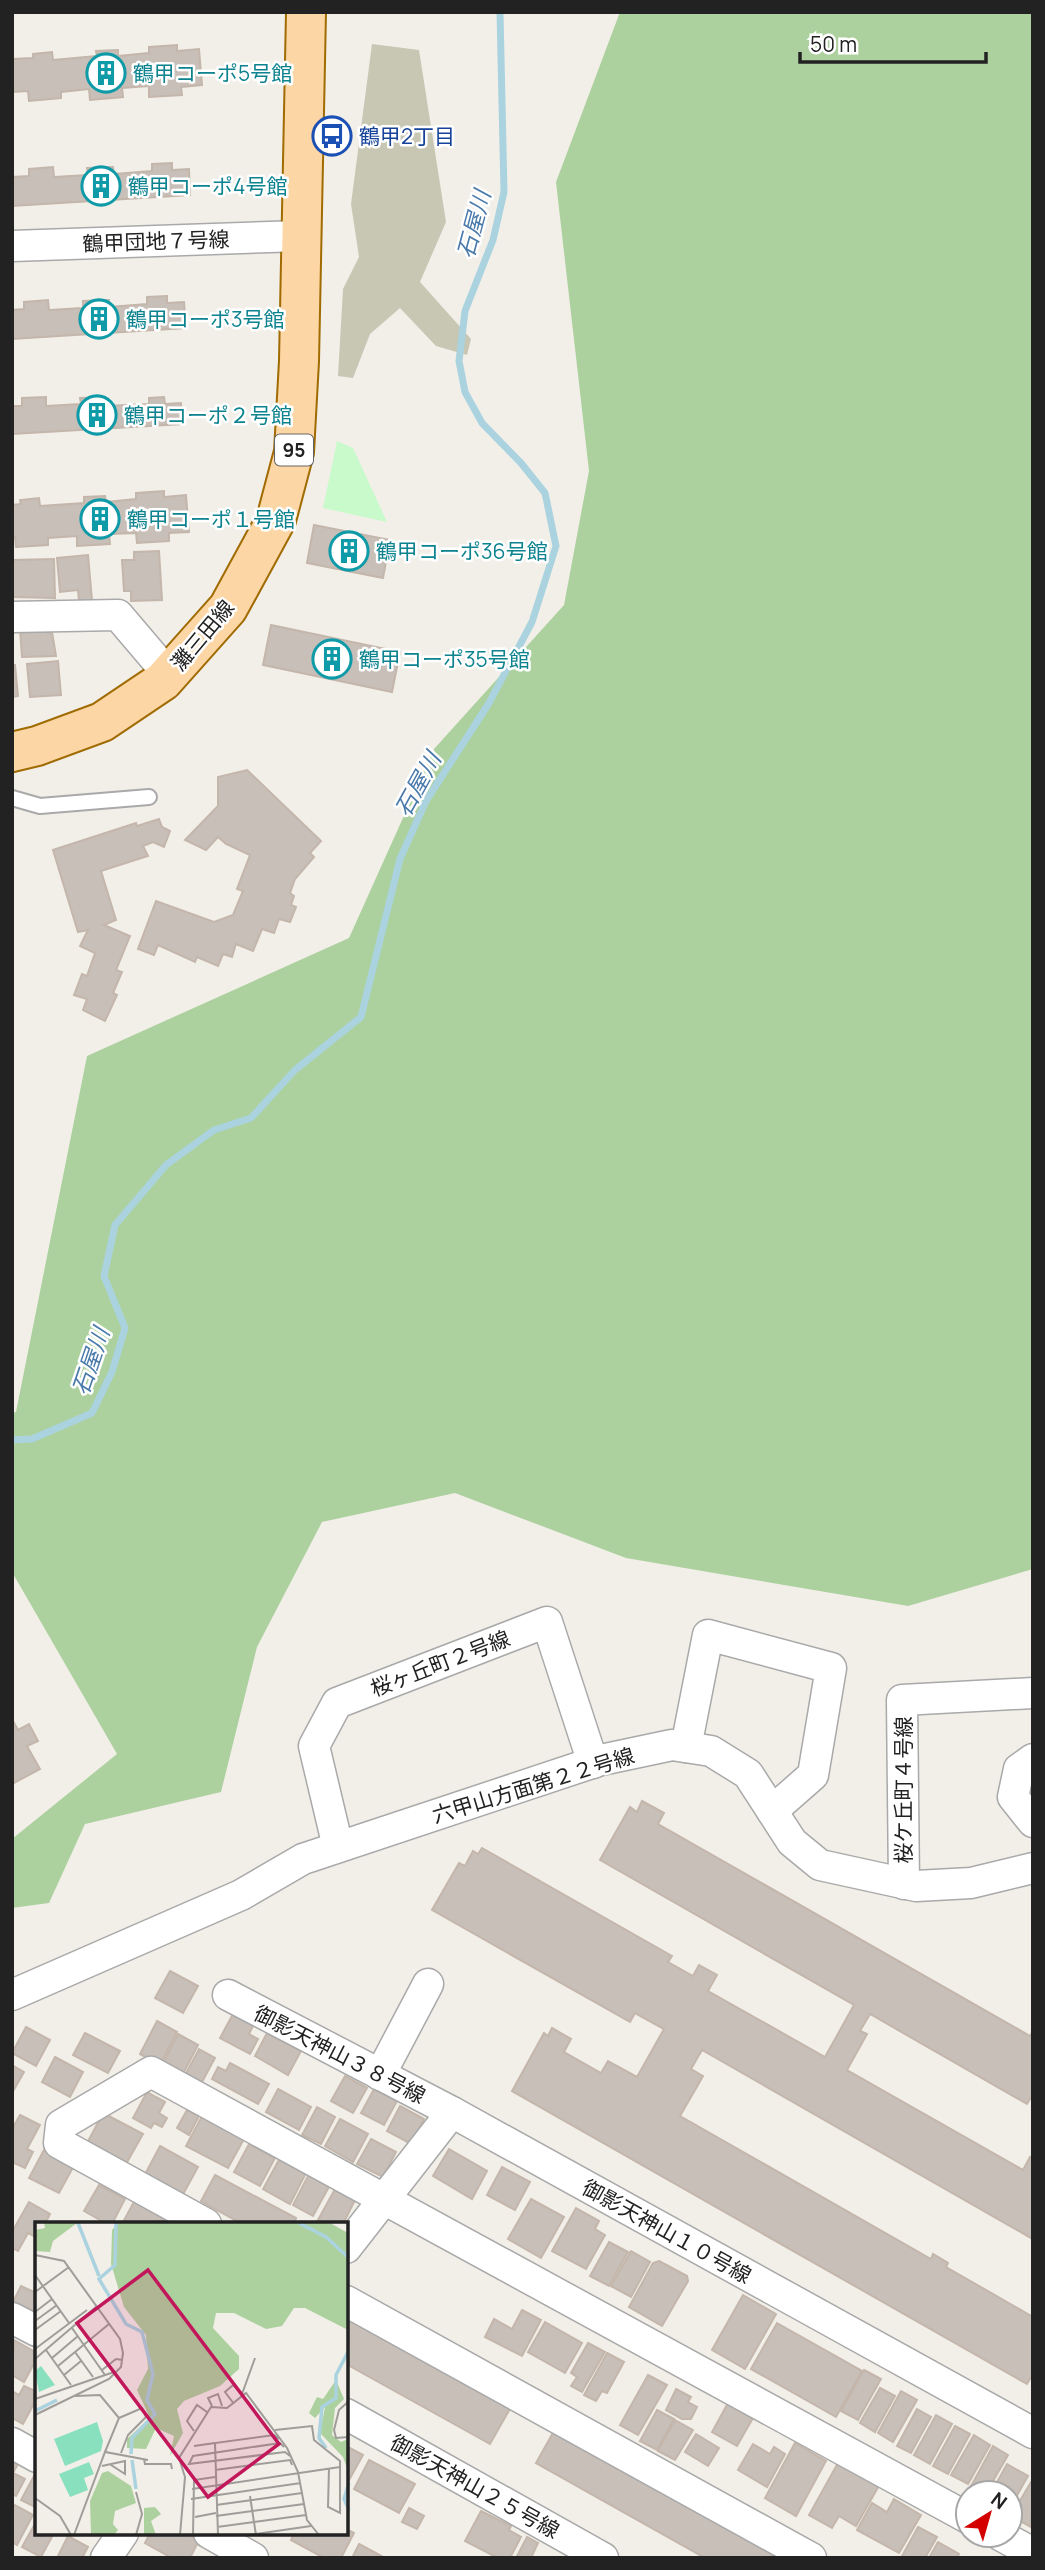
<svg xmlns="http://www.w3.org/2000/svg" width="1045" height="2570" font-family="Manrope,'Noto Sans JP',sans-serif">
<rect width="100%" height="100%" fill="#f2efe9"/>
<polygon fill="#c7c7b4" points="372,44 419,50 446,222 420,282 471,339 467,355 436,346 400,308 370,334 353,378 338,376 343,289 359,257 351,204"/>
<polygon fill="#add19e" points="620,12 1033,12 1033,1569 908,1606 626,1558 455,1493 322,1522 257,1647 221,1792 85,1824 49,1903 12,1908 12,1839 117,1754 12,1572 12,1413 16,1412 87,1056 349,938 434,749 564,605 589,471 556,182"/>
<polygon fill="#c8facc" points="337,441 353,448 387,522 323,508"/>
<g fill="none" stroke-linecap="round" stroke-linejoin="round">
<polyline stroke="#aad3df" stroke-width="7" points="12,1440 32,1439 92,1413 112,1372 125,1328 104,1276 115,1225 166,1165 214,1130 251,1118 295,1070 361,1017 400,859 426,801 489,703 532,622 556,546 545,493 521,463 482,423 465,392 459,361 465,311 493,240 504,192 500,12"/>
</g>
<g fill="#c7bfb8" stroke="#c4b6ab" stroke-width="2">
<polygon points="177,45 177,51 199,49 202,85 181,87 182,95 149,97 149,86 122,88 123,97 90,100 89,89 61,92 61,98 29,101 28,91 12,92 12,59 33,58 33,54 52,52 53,60 97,56 96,51 118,50 118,56 149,53 149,47"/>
<polygon points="172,163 172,170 189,169 190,195 12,206 12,177 29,176 29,169 53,167 54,177 88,175 87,168 113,167 114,174 152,171 152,164"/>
<polygon points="167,296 167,303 184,302 186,328 12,339 12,310 24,309 24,302 48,300 49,310 83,308 83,301 109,300 109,307 147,304 147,297"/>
<polygon points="46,397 46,406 81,404 80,398 105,397 106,406 149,404 149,398 164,397 165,404 181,403 183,424 12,434 12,406 22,406 22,398"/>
<polygon points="164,491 164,497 186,495 189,532 169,533 169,541 137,543 136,533 109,534 110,544 77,546 77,536 48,538 48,545 16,547 15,537 12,537 12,505 21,504 20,500 39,498 40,506 84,503 84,497 105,496 106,502 136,499 136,493"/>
<polygon points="314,525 390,540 383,578 307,563"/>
<polygon points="159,551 162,600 131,601 131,591 124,591 122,560 134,560 134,552"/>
<polygon points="88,555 92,600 79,601 78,590 60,592 57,558"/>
<polygon points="54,559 55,598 12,597 12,560"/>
<polygon points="271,625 400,652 392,692 263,665"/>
<polygon points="20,629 45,629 47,633 52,632 56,656 22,657"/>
<polygon points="58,661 61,695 30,697 27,664"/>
<polygon points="12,665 15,665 18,696 12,697"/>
<polygon points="247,770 321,841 310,853 314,857 295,879 290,893 294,896 291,905 296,907 290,922 279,919 274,933 262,929 253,951 236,944 232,957 223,954 218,966 197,957 195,962 158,945 154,955 138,949 156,901 214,922 233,915 243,891 237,889 250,855 226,844 218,837 206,850 185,840 218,806 218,777"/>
<polygon points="159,819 162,827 170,831 164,847 153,842 143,846 148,856 101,871 116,920 104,925 130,936 116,970 122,972 113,993 117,995 105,1021 83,1010 87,999 74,995 82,974 87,976 95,953 80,946 88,930 78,932 53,850 136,823 137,826"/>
<polygon points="12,1719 18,1730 29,1724 38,1741 27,1746 40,1769 12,1784"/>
<polygon points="642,1801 664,1813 658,1824 1030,2036 1033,2031 1033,2094 1027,2104 870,2014 860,2031 867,2034 847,2070 1023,2170 1030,2157 1033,2159 1033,2234 1031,2238 702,2050 691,2069 703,2076 680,2116 931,2259 933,2254 948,2263 946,2267 1033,2317 1033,2374 1027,2384 512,2091 544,2033 548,2036 552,2028 571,2039 564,2052 601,2073 608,2061 637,2077 664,2029 635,2013 630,2022 432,1910 459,1863 465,1866 473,1851 478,1854 482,1848 672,1956 668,1962 693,1976 699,1965 717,1975 708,1991 825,2057 854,2005 600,1860 630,1807 637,1812"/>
<polygon points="170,1971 198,1986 183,2013 155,1998"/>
<polygon points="233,2014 253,2026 249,2034 258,2039 250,2054 220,2038"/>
<polygon points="157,2021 177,2032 160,2065 140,2054"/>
<polygon points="26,2027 50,2040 36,2066 12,2053"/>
<polygon points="85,2033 120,2051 108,2073 73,2055"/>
<polygon points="267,2033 301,2051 288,2075 255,2056"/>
<polygon points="178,2034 198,2045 183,2074 163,2063"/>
<polygon points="199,2049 215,2058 201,2084 185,2075"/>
<polygon points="55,2057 83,2072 70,2097 42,2082"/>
<polygon points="230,2063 269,2084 258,2104 212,2079 218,2067 226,2071"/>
<polygon points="12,2065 24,2072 12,2093"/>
<polygon points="345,2076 367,2088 353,2113 331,2101"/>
<polygon points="278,2089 311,2107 299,2130 266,2112"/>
<polygon points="374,2089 397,2101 384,2125 361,2113"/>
<polygon points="147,2092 165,2102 159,2113 167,2118 162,2127 154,2123 151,2128 133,2118"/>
<polygon points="400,2106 424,2119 411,2144 387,2131"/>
<polygon points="317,2107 335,2117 321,2144 302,2135"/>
<polygon points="187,2110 199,2116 189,2135 177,2128"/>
<polygon points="103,2113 143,2134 125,2166 86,2145"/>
<polygon points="20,2115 40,2125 27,2149 33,2152 25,2168 12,2162 12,2129"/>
<polygon points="202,2116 244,2139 228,2168 186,2146"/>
<polygon points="340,2119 368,2134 353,2162 325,2146"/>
<polygon points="371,2139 396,2152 383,2177 357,2164"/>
<polygon points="249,2144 275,2158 260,2186 234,2172"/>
<polygon points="46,2146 76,2162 59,2193 29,2178"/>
<polygon points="160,2146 198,2167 181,2198 143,2178"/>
<polygon points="449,2149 487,2171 472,2199 433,2176"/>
<polygon points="280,2158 306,2173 290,2204 263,2189"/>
<polygon points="502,2167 530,2182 515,2210 487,2195"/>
<polygon points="309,2174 330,2185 313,2216 293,2205"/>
<polygon points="215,2175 296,2218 294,2224 242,2224 201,2201"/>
<polygon points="99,2185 125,2199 112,2224 107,2224 84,2211"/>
<polygon points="335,2189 355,2200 343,2224 324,2224 318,2220"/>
<polygon points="136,2198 168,2216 164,2224 122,2224"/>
<polygon points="531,2199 564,2217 541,2258 508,2239"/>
<polygon points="29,2202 50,2214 45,2224 37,2224 37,2238 28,2233 18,2251 12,2248 12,2232"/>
<polygon points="576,2208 599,2221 595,2229 605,2235 586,2269 552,2251"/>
<polygon points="609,2242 628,2252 609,2286 590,2276"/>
<polygon points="631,2251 650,2262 631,2297 611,2286"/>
<polygon points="659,2261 687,2276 688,2281 662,2326 629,2307 653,2263"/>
<polygon points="21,2286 34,2292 37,2288 37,2315 13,2302"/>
<polygon points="743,2295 776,2314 745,2369 712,2350"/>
<polygon points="346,2306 515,2400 490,2444 346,2364"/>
<polygon points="522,2310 541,2320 522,2356 485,2337 494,2319 512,2329"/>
<polygon points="545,2322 582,2343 565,2373 528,2352"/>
<polygon points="777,2323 862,2371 836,2417 751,2369"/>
<polygon points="14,2340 37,2353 37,2358 24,2382 12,2375"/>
<polygon points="588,2343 605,2352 582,2392 571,2386 577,2377 571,2373"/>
<polygon points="607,2353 624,2362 607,2393 602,2391 596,2401 584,2395"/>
<polygon points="864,2370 881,2379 858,2420 841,2411"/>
<polygon points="648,2375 667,2385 638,2435 620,2425"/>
<polygon points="24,2386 37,2392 37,2398 23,2424 12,2418 12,2395 14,2392 19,2395"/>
<polygon points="880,2388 895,2396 875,2432 860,2423"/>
<polygon points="676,2389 691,2397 688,2402 697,2407 691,2419 682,2419 666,2410"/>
<polygon points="901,2391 917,2400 893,2442 878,2433"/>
<polygon points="728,2403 753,2418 737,2446 712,2432"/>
<polygon points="917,2409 931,2417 911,2453 897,2446"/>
<polygon points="657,2410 674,2419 657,2450 640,2441"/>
<polygon points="936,2415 952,2424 930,2464 914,2455"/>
<polygon points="675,2420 693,2430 675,2460 658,2451"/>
<polygon points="955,2426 970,2434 948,2474 933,2466"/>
<polygon points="555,2429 784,2558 705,2558 536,2463"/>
<polygon points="696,2434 719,2448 708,2466 685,2452"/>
<polygon points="974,2435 990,2445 968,2484 951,2475"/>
<polygon points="795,2443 826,2461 796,2516 765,2498"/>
<polygon points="753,2444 770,2454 774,2447 785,2454 767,2487 738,2470"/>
<polygon points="346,2446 363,2455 348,2482 346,2481"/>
<polygon points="993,2446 1008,2455 986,2493 980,2493 970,2488"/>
<polygon points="369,2460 415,2484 399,2513 354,2489"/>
<polygon points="12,2461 18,2464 13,2473 25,2479 16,2496 12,2494"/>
<polygon points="839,2461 880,2484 856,2526 839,2516 832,2528 809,2515"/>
<polygon points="1007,2464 1028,2476 1010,2508 1010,2493 991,2493"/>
<polygon points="35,2474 37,2475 37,2508 21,2500"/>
<polygon points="1031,2482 1033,2483 1031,2527 1011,2516"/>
<polygon points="894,2499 921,2515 899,2553 857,2530 872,2503 887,2512"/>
<polygon points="15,2505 33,2515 17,2545 12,2542 12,2509"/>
<polygon points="409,2508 424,2516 417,2529 402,2522"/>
<polygon points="481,2511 511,2526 509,2530 521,2537 510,2558 498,2558 465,2541"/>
<polygon points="37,2520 37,2533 54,2533 41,2557 22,2547"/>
<polygon points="918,2527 937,2537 925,2558 901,2558"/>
<polygon points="346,2529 354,2533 341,2558 324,2558 291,2540 294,2533 346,2533"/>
<polygon points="150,2533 186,2533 199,2540 190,2558 172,2558 145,2543"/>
<polygon points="68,2536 88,2547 82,2558 57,2558"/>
<polygon points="527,2537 538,2543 531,2558 516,2558"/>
<polygon points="938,2542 959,2554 957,2558 929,2558"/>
<polygon points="359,2544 385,2558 352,2558"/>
</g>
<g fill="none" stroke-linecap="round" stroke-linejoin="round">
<g stroke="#a9a9a9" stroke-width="18">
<polyline id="service" points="12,798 40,806 149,797"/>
</g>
<g stroke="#a9a9a9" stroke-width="33">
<g id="minor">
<polyline points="12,246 300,236"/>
<polyline points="12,617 118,615 169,675"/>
<polyline points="686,1747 708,1635 831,1668 813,1775 772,1811"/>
<polyline points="1033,1759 1019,1769 1013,1797 1033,1822"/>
<polyline points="338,1847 314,1746 337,1703 547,1622 593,1763"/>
<polyline points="904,1884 902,1700 1033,1693"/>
<polyline points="12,1995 241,1895 303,1859 601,1760 672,1745 711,1751 748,1774 792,1842 820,1865 916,1886 971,1883 1033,1868"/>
<polyline points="228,1995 452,2112"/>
<polyline points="380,2075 428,1984"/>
<polyline points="206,2224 59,2143 61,2125 151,2072 968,2518"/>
<polyline points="346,2248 452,2112 1033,2433"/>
<polyline points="346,2301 811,2558"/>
<polyline points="12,2318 37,2331"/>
<polyline points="346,2414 603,2558"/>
<polyline points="12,2443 37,2457"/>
<polyline points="209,2533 253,2558"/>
<polyline points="1000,2535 1033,2553"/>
<polyline points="106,2558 123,2533"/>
</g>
</g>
<g stroke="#a06b00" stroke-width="42">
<polyline id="primary" points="12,752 37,746 102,722 163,681 228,608 276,520 294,452 299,361 306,12"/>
</g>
<use href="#service" stroke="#fff" stroke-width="14"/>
<use href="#minor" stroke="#fff" stroke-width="30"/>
<use href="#primary" stroke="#fcd6a4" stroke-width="38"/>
</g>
<defs>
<g id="building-ring" transform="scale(2.0125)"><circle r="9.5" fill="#fff" stroke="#0f9aa8" stroke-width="1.5"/><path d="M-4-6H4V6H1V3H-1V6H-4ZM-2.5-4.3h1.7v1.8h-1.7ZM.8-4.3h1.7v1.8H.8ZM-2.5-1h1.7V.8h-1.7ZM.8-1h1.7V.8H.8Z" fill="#0f9aa8"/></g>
<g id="bus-ring" transform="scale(2.0125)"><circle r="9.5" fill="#fff" stroke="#1a4fb4" stroke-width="1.5"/><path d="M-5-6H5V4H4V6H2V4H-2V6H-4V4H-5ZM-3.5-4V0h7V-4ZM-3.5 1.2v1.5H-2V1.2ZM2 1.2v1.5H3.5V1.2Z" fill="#1a4fb4"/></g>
</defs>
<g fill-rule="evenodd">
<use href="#building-ring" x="106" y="73"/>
<use href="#bus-ring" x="332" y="136"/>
<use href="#building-ring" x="101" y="186"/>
<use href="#building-ring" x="99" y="319"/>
<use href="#building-ring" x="97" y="415"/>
<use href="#building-ring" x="100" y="519"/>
<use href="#building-ring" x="349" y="551"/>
<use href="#building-ring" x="332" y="659"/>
</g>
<g text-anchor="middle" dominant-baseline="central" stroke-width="5" stroke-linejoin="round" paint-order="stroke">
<rect fill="#fff" stroke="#646464" stroke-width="2" x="275" y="434.5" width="38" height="31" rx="5"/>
<g font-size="19" font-weight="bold" fill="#222">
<text x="294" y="450">95</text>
</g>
<g font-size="21" fill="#0d838f" stroke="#fff" text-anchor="start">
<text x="133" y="73">鶴甲コーポ5号館</text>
<text x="128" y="186">鶴甲コーポ4号館</text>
<text x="126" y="319">鶴甲コーポ3号館</text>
<text x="124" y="415">鶴甲コーポ２号館</text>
<text x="127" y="519">鶴甲コーポ１号館</text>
<text x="376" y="551">鶴甲コーポ36号館</text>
<text x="359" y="659">鶴甲コーポ35号館</text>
</g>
<g font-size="21" fill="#164399" stroke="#fff" text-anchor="start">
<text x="359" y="136">鶴甲2丁目</text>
</g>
<g font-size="21" fill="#222" stroke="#fff">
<text transform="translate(156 241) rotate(-2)">鶴甲団地７号線</text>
<text transform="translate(202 635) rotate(-50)">灘三田線</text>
<text transform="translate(440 1663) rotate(-21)">桜ヶ丘町２号線</text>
<text transform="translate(533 1785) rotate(-17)">六甲山方面第２２号線</text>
<text transform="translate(903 1790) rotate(-90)">桜ケ丘町４号線</text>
<text transform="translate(340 2054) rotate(27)">御影天神山３８号線</text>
<text transform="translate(667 2231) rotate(29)">御影天神山１０号線</text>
<text transform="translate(475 2486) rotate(29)">御影天神山２５号線</text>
</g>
<g font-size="23" font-style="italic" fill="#4a7aab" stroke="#fff">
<text transform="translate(473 224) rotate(-75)">石屋川</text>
<text transform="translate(417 784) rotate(-61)">石屋川</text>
<text transform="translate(90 1361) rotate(-71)">石屋川</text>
</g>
</g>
<g transform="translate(35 2222)">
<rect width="313" height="313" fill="#f2efe9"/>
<path d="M9,1H42L18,19L15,30L0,29V8L10,6ZM83,1H295L313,11V108L270,86H259L247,104L231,107L199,91H181L178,106L204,134V147L185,164L149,179L142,187L148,211L135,234L139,214L121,206L111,227L92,226V217L115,196L102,168L113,147L111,113L89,85L76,42L77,8ZM301,158L309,177L300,186L297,213L306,220L313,217V249L308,235L285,211L290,185L280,196L274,191L282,175L288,177ZM73,249L96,264L101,281L80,289L78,302L83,308L79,313H56L55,279L67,251ZM120,285L126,292L116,299L121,313H109V286Z" fill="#add19e"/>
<path d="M6,144L20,163L4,170L0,149ZM62,200L68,219L66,229L30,244L19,217ZM54,240L59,252L49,256L53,268L35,275L24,252Z" fill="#88e0be"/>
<path fill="none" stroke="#aad3df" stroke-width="3.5" d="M43,1L64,54M81,1L80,43L64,57L91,102L107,110L118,152L112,178L120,192L97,216L96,232M264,1L291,15L314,36M0,189L22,178M291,226L284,216L287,185L301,176V153L314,128M97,238L101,267M314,261L309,277L314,288"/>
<path fill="none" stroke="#9f9d99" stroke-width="2" d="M0,33L29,39L85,117L88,131L86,145L74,157L0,193M0,53L34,101M0,70L34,45M0,90L17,77M0,99L22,83M37,106L70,153M0,108L26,89M0,127L52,88M11,128L36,163M40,130L58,155M17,136L43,114M0,137L62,84M23,144L74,102M67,148L81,137L88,138M29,153L46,139M207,172L220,136M40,174L65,173L84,196L70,230M0,177L79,150M314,179L304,188L299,208L301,216L314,215M199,182L190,170L198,163L207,172M177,184L173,176L183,172L187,184M84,196L107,186L111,195L93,213L86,231M240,208L277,204L279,218L305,239V291L293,285L294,246M159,209L152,199L162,183L172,190M159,224L180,221M249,225L245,221L158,234L154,242L250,230L255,234M109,237L110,242H136L137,247M67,244L90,239V252L76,243M180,248L255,238L257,243M157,267L305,245M101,270L107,292L101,313M215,274L221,313M0,276L25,294L36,313M156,277L266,261M181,283L267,271M181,294L269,282M160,295L181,291M182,305L271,293M39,313L70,230L113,238M145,313L150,255L144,236L176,185L192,186L211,171L252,226L263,250L272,298L284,313M158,313L159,258L180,255M183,313L180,221L239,213L244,217M214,313L276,304"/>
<path fill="#c2185b" fill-opacity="0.15" stroke="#c2185b" stroke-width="3.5" d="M113,48L244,222L173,275L42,101Z"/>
<rect width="313" height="313" fill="none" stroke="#222" stroke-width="3.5"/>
</g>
<rect width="1045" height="2570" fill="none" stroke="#222222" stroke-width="28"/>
<g transform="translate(989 2514) rotate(37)"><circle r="33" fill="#ffffff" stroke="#a7a7a7" stroke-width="2"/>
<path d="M0-5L12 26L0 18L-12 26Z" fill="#d40000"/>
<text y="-10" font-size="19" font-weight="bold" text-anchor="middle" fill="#222222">N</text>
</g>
<path d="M800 52v10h186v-10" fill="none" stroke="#222222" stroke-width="3.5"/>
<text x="810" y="52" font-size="21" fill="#222222" stroke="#ffffff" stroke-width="5" paint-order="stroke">50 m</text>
</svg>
